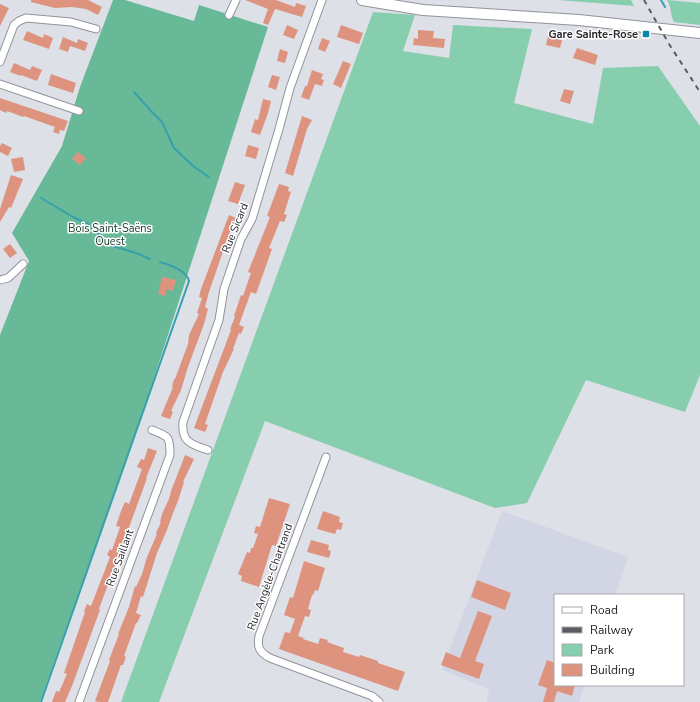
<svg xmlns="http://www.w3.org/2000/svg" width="700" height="702" font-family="'Nunito Sans',sans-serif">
<rect width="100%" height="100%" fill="#dee0e8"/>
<polygon fill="#d1d5e4" points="502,511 628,557 615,595 555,595 555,685 584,685 579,702 487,702 489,689 442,670"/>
<g fill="#86ceae">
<polygon points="558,0 631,0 634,6"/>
<path d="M667,0L700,3V25L674,22C670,15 672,7 667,0Z"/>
<polygon points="373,12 415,15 403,51 449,58 453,25 532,29 514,103 593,124 603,68 658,66 700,126 700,375 685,412 586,380 527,503 495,508 265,421 159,702 121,702"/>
</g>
<polygon fill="#68b997" points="113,0 125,0 194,21 199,5 268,27 141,418 40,702 0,702 0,335 29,261 12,233 62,146 80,87"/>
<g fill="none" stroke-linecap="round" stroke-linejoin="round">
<g stroke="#37a0ad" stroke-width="2">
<polyline points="661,0 665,7"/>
<polyline points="134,92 152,112 162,122 174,148 193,166 209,177"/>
<polyline points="41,198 73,217 88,224 110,245 139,254 150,259"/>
<path d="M41,702L189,281C186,270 171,265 160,262"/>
</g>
</g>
<g fill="#de937f">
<polygon points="31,0 88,0 102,7 98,15 86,9 72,7 55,8 31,2"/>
<polygon points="245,0 276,0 295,7 296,3 306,6 302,17 275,9 268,25 263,23 268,9"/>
<polygon points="0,4 9,8 0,26"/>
<polygon points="287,25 298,30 294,39 283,35"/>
<polygon points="341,25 363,33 359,44 337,37"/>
<polygon points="418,30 434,31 433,38 445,39 444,48 413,45 414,38 418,39"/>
<polygon points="27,31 43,38 44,34 53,38 49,49 23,40"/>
<polygon points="548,36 562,40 560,48 546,45"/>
<polygon points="63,37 77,43 78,39 88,43 85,51 70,46 68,52 59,49"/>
<polygon points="322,38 330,41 325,52 318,49"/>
<polygon points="577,48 598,55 595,65 573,58"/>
<polygon points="280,49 288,52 285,63 277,61"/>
<polygon points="343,61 351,64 341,88 333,84"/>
<polygon points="14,63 30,70 32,66 42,70 37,81 21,75 21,76 10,72"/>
<polygon points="312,70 323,74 321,79 324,80 322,86 315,84 309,100 301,97 305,86 307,86"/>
<polygon points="51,74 76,83 73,93 48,85"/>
<polygon points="272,75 280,77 276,90 268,87"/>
<polygon points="564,89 574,91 570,104 560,101"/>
<polygon points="0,98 68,121 64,131 60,130 59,134 53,132 55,127 38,121 24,116 23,117 7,111 6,113 0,110"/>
<polygon points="263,99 271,101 268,113 260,135 251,132 255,119 258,120"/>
<polygon points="302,116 312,120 307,129 293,176 285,173"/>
<polygon points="2,143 12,148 8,156 0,152 0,146"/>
<polygon points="248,145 259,148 256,159 245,156"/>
<polygon points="78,152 86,158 80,165 72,159"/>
<polygon points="23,157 25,170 14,172 11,159"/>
<polygon points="11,175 23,179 11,208 9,207 0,222 0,209"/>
<polygon points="235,182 245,185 238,204 228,201"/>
<polygon points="279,184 289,187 288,191 291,192 284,214 287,215 284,222 280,221 269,248 272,249 256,294 251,292 239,325 244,327 241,334 239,333 233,349 234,349 223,372 205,424 208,425 205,432 194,428 231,330 230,329 235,317 234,316 241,295 243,296 251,273 248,272 270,217 267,216"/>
<polygon points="229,215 236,218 229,234 209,292 205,307 208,309 204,324 188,367 181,390 171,411 173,412 170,419 161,416 173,387 172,387 174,379 175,379 188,344 189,335 199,314 197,313 202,298 199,297 201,289"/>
<polygon points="10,244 17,253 10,258 3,249"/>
<polygon points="162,277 176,280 173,291 167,289 165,296 158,294"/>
<polygon points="148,448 157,451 146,478 147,478 142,492 99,609 100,610 72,686 65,702 52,702 56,691 59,692 67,674 64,673 85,612 84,611 87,604 91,606 110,557 107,555 110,549 112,550 120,527 116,526 121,511 125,502 129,504 142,469 137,467 141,459 144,460"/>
<polygon points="185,455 194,459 183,482 184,482 178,501 173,513 167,530 157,553 143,597 141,596 136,613 141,615 137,623 136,623 124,656 126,657 123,665 121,665 108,702 98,702 95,701 110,661 109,660 119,634 118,634 129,607 135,586 136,587 142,574 147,557 157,534 156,533 161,522 160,522 162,514 169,499 171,491"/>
<polygon points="269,498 290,504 276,546 272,545 259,587 241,581 242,576 238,574 247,552 250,553 251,548 253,548 258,534 254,533 256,526 260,527"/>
<polygon points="323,511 340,517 339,522 343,523 341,530 337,529 335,534 317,529"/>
<polygon points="311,540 329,545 328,550 331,551 329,558 307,552"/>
<polygon points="304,561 325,568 318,591 315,590 313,595 312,595 308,609 311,610 309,617 305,616 298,636 304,638 303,639 318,644 320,638 328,640 327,642 344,648 343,652 359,657 360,655 378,661 378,663 405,672 398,691 279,649 285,632 290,633 295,619 284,615 290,597 293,598"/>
<polygon points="477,580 511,593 505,610 471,597"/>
<polygon points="478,611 492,616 475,661 484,664 479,679 441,665 446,652 460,658"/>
<polygon points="547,660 555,663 555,685 575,685 572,696 557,691 554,702 543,702 547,688 538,685"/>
</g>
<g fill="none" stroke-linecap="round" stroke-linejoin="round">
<g stroke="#91939b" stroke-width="9">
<g id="street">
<polyline points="229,15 236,0"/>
<polyline points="0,62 14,25 19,21 26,18 71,22 96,29"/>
<polyline points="0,84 79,111"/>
<polyline points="0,280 8,278 23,264"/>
<path d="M208,450C192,445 181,442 183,422L219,320L224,289L241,239L252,219L279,129L290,88L322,0"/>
<path d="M326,457L259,636C257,647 259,652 270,658L372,696L379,702"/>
<path d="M79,702L170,455C170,436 169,437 152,430"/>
</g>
</g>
<g stroke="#91939b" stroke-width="12">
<polyline id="secondary" points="362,0 423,10 579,20 700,33"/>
</g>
<use href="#street" stroke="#fff" stroke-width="7"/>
<use href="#secondary" stroke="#fff" stroke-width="10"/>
<polyline stroke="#5b5c61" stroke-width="2" stroke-dasharray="5 5" stroke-linecap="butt" points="644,0 669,44 700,92"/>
</g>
<rect fill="#0b87aa" stroke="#fff" stroke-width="1.5" x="642" y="30" width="8" height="8" rx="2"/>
<g text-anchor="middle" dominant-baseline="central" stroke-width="3" stroke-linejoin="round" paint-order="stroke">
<g font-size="11" font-weight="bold" fill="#26262a" stroke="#fff" text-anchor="end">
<text x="638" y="34">Gare Sainte-Rose</text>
</g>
<g font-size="11" fill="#1c4031" stroke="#fff">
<text x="110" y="228">Bois Saint-Saëns<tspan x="110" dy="13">Ouest</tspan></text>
</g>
<g font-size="11" fill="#26262a" stroke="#fff">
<text transform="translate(235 228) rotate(-68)">Rue Sicard</text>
<text transform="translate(120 558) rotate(-70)">Rue Saillant</text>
<text transform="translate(270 577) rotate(-70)">Rue Angèle-Chartrand</text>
</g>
</g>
<rect x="554" y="594" width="130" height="92" fill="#ffffff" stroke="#a8a8aa"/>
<rect x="562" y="607" width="20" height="6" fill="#ffffff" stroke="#a8a8aa"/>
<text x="590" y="614" font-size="12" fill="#26262a">Road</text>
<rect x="562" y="627" width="20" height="6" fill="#5b5c61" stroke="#a8a8aa"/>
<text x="590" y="634" font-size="12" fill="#26262a">Railway</text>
<rect x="562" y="644" width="20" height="12" fill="#86ceae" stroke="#a8a8aa"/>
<text x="590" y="654" font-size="12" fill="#26262a">Park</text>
<rect x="562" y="664" width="20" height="12" fill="#de937f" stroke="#a8a8aa"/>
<text x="590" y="674" font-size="12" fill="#26262a">Building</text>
</svg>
